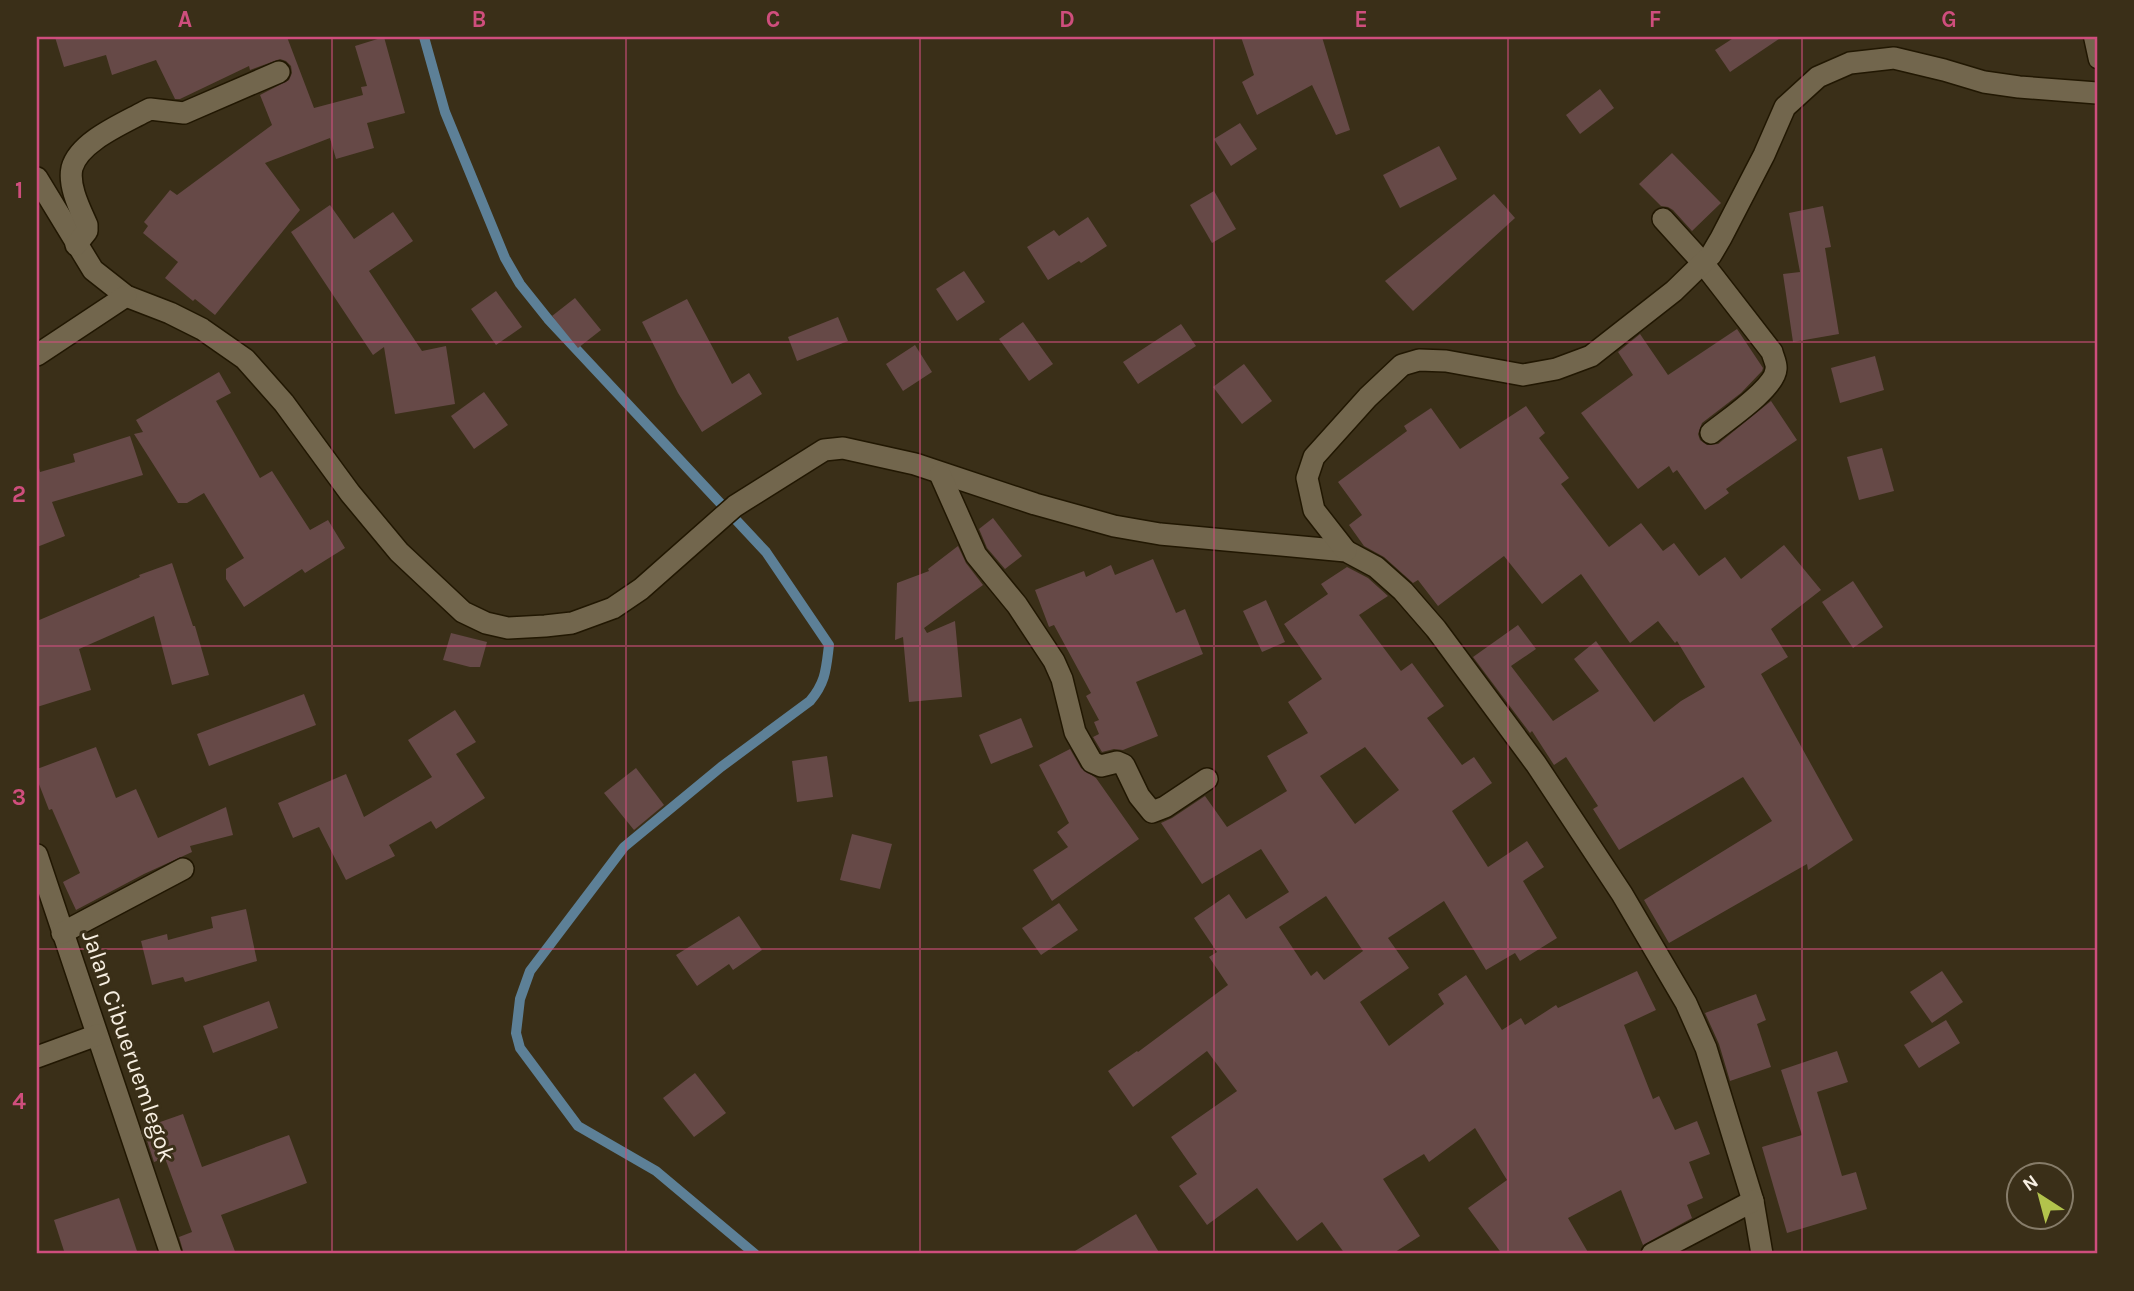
<svg xmlns="http://www.w3.org/2000/svg" width="2134" height="1291" font-family="Karla,sans-serif">
<rect width="100%" height="100%" fill="#3a2f18"/>
<g fill="none" stroke-linecap="round" stroke-linejoin="round">
<path stroke="#5d8097" stroke-width="10" d="M424,37L445,112L505,258L520,284L548,319L766,552L829,645C826,669 826,682 810,701L721,767L624,847L530,971L520,999L516,1033L520,1048L578,1126L656,1171L755,1254"/>
</g>
<g fill="#664947" fill-rule="evenodd">
<polygon points="55,37 287,37 314,108 363,95 361,87 367,86 355,46 384,37 405,113 367,123 374,148 336,159 330,138 265,163 300,210 215,315 195,299 193,301 165,278 178,262 143,233 148,226 144,222 170,190 177,195 272,125 260,95 289,80 292,73 291,66 286,61 280,59 250,70 249,66 180,99 175,99 156,60 112,75 106,55 64,67"/>
<polygon points="1241,37 1322,37 1350,130 1336,135 1312,85 1257,115 1242,82 1254,75"/>
<polygon points="1735,37 1782,37 1730,72 1715,50"/>
<polygon points="1600,89 1614,108 1580,134 1566,115"/>
<polygon points="1240,123 1257,149 1231,166 1214,139"/>
<polygon points="1439,146 1457,179 1400,208 1383,175"/>
<polygon points="1672,153 1721,203 1692,231 1673,210 1668,207 1661,206 1639,184"/>
<polygon points="1214,191 1236,229 1212,243 1190,205"/>
<polygon points="1494,194 1515,218 1413,311 1385,281"/>
<polygon points="330,205 354,239 393,212 413,241 369,271 422,351 446,346 455,404 395,414 384,347 373,355 291,232"/>
<polygon points="1823,206 1831,247 1825,248 1839,334 1793,342 1783,274 1800,272 1789,213"/>
<polygon points="1088,217 1107,246 1081,263 1079,261 1048,280 1027,247 1054,230 1059,236"/>
<polygon points="964,271 985,302 957,321 936,289"/>
<polygon points="496,291 522,327 496,345 471,309"/>
<polygon points="575,298 601,330 578,348 552,316"/>
<polygon points="687,299 732,384 749,373 762,394 702,432 678,393 642,322"/>
<polygon points="838,317 848,341 797,361 788,337"/>
<polygon points="1023,322 1053,364 1029,381 999,339"/>
<polygon points="1181,324 1196,346 1138,384 1123,362"/>
<polygon points="1737,329 1763,368 1762,371 1741,393 1702,423 1698,434 1700,440 1707,445 1718,444 1771,401 1797,440 1726,489 1729,493 1705,510 1677,470 1673,473 1669,466 1638,489 1581,413 1633,375 1618,352 1640,334 1668,375"/>
<polygon points="915,345 932,372 903,391 886,364"/>
<polygon points="1875,356 1884,390 1840,403 1831,368"/>
<polygon points="1244,364 1272,401 1242,424 1213,387"/>
<polygon points="219,372 231,393 216,401 260,478 272,471 310,530 328,520 345,548 305,573 302,569 244,607 226,579 226,569 244,558 204,493 187,503 178,503 134,434 143,432 136,420"/>
<polygon points="484,392 508,425 474,449 451,416"/>
<polygon points="1526,406 1545,433 1539,438 1569,478 1561,484 1609,547 1641,523 1663,551 1674,543 1699,576 1725,557 1741,579 1784,545 1821,590 1771,629 1788,657 1761,674 1853,840 1808,870 1807,864 1669,943 1644,900 1772,821 1743,777 1619,850 1593,809 1598,806 1566,757 1554,765 1532,731 1530,733 1473,657 1518,625 1536,649 1511,666 1553,721 1599,691 1574,659 1596,641 1654,722 1681,701 1705,687 1677,641 1675,643 1658,621 1630,643 1581,574 1542,604 1504,556 1438,606 1418,580 1413,583 1384,557 1364,546 1349,525 1362,515 1338,482 1407,431 1404,426 1431,408 1460,449"/>
<polygon points="130,436 143,475 52,502 65,536 37,547 37,469 39,468 40,472 75,462 73,454"/>
<polygon points="1882,448 1894,491 1859,500 1847,457"/>
<polygon points="993,518 1022,556 1005,569 987,548 979,529"/>
<polygon points="958,546 966,563 983,585 924,628 927,633 955,621 962,697 909,702 903,637 895,640 897,583 929,571 928,569"/>
<polygon points="1153,559 1176,613 1185,609 1203,654 1136,682 1158,736 1123,750 1114,749 1102,752 1093,737 1099,734 1094,722 1099,720 1086,696 1091,693 1054,625 1049,627 1035,590 1084,571 1086,577 1111,565 1115,575"/>
<polygon points="172,563 193,626 195,626 209,675 172,685 154,616 79,649 91,690 37,707 37,621 140,577 139,575"/>
<path d="M1347,567L1368,578L1388,596L1359,615L1401,671L1412,663L1444,706L1427,718L1462,765L1474,757L1492,783L1452,811L1488,867L1527,841L1544,867L1523,881L1557,938L1520,961L1515,953L1486,970L1444,901L1388,938L1409,968L1360,1002L1389,1046L1444,1004L1438,994L1466,975L1502,1030L1521,1018L1525,1025L1556,1005L1558,1008L1637,971L1656,1010L1624,1025L1653,1099L1659,1096L1675,1130L1697,1121L1710,1154L1689,1162L1703,1198L1687,1205L1692,1218L1643,1245L1621,1190L1568,1218L1589,1254H1502L1468,1208L1507,1180L1475,1128L1429,1162L1424,1154L1383,1179L1420,1236L1392,1254H1345L1322,1222L1297,1241L1257,1188L1207,1225L1179,1186L1197,1174L1171,1137L1237,1091L1207,1051L1133,1107L1108,1071L1137,1051L1138,1052L1228,985L1209,957L1217,952L1194,918L1229,894L1246,919L1289,892L1261,849L1202,884L1161,823L1172,818L1205,796L1227,827L1287,791L1267,756L1308,733L1288,702L1322,679L1284,624L1328,594L1321,584ZM1365,747L1399,790L1355,824L1320,776ZM1326,896L1363,951L1324,980L1317,971L1311,976L1279,927Z"/>
<polygon points="1853,581 1883,627 1853,648 1822,602"/>
<polygon points="1266,600 1285,642 1262,652 1243,611"/>
<polygon points="451,633 487,642 480,667 470,667 443,660"/>
<polygon points="304,694 316,725 209,766 197,734"/>
<polygon points="455,710 476,742 456,754 485,798 436,829 431,821 389,845 395,856 346,880 319,827 293,838 278,803 346,774 364,817 432,777 408,740"/>
<polygon points="1021,718 1033,747 991,764 979,735"/>
<polygon points="96,747 116,798 136,789 158,838 226,807 233,835 190,846 192,852 144,874 76,910 63,882 80,873 52,809 49,810 37,779 37,769"/>
<polygon points="1070,749 1081,768 1096,778 1139,839 1052,901 1033,870 1068,847 1057,832 1069,823 1039,765"/>
<polygon points="827,756 833,797 797,802 792,761"/>
<polygon points="636,768 664,805 634,830 604,793"/>
<polygon points="852,834 892,844 880,889 840,880"/>
<polygon points="1059,903 1078,930 1041,955 1022,928"/>
<polygon points="246,909 257,961 185,982 183,977 152,985 141,941 167,934 168,940 213,928 211,917"/>
<polygon points="739,916 762,950 733,970 729,964 697,986 676,955"/>
<polygon points="1942,971 1963,1002 1932,1023 1910,992"/>
<polygon points="1756,994 1766,1020 1757,1024 1771,1067 1730,1081 1719,1044 1705,1013"/>
<polygon points="269,1001 278,1028 213,1053 203,1026"/>
<polygon points="1946,1020 1960,1043 1919,1068 1904,1045"/>
<polygon points="1837,1051 1848,1082 1817,1092 1842,1176 1856,1172 1867,1209 1787,1233 1762,1147 1802,1135 1781,1070"/>
<polygon points="695,1073 726,1113 694,1137 663,1098"/>
<polygon points="183,1114 202,1167 289,1135 307,1183 221,1215 236,1254 184,1254 179,1237 192,1232 165,1158 154,1162 143,1128"/>
<polygon points="119,1198 138,1254 65,1254 54,1220"/>
<polygon points="1136,1214 1160,1254 1070,1254"/>
</g>
<g fill="none" stroke-linecap="round" stroke-linejoin="round">
<g stroke="#211702" stroke-width="19">
<polyline id="service" points="2092,37 2097,60"/>
</g>
<g stroke="#211702" stroke-width="24">
<g id="minor">
<polyline points="37,178 93,270 126,296 170,313 202,329 245,359 284,403 350,493 399,552 463,612 486,623 508,628 545,626 572,623 613,608 641,589 735,506 824,450 843,448 915,464 1035,504 1114,526 1160,534 1346,551 1376,567 1403,591 1436,629 1536,764 1622,894 1686,1003 1706,1048 1753,1201 1762,1254"/>
<path d="M1663,219L1703,263L1772,352C1773,357 1777,364 1776,369C1775,388 1727,420 1711,433"/>
<path d="M76,245L87,231V225C80,209 68,186 72,168C79,142 122,124 144,112L150,109L184,113L279,72"/>
<polyline points="37,355 126,296"/>
<polyline points="940,474 976,555 1017,605 1054,661 1062,679 1075,732 1092,762 1101,766 1117,762 1124,765 1139,796 1152,812 1165,807 1207,779"/>
<polyline points="1346,551 1314,510 1307,478 1314,457 1368,397 1402,365 1419,360 1446,361 1523,375 1556,369 1591,356 1674,291 1711,255 1721,238 1764,155 1785,107 1818,77 1850,63 1894,58 1944,70 1984,82 2019,87 2097,93"/>
<polyline points="37,855 171,1254"/>
<polyline points="62,933 183,869"/>
<polyline points="37,1057 97,1035"/>
<polyline points="1652,1254 1753,1201"/>
</g>
</g>
<use href="#service" stroke="#72664d" stroke-width="16"/>
<use href="#minor" stroke="#72664d" stroke-width="21"/>
</g>
<path fill="none" stroke="#cf4e7d" stroke-width="2" stroke-opacity="0.55" d="M332,37V1254M626,37V1254M920,37V1254M1214,37V1254M1508,37V1254M1802,37V1254M37,342H2097M37,646H2097M37,949H2097"/>
<g text-anchor="middle" dominant-baseline="central" stroke-width="6" stroke-linejoin="round" paint-order="stroke">
<g font-size="24" fill="#f7efe2" stroke="#3a2f18">
<text transform="translate(129 1046) rotate(71)">Jalan Cibueruemlegok</text>
</g>
</g>
<rect width="2134" height="1291" fill="none" stroke="#3a2f18" stroke-width="77"/>
<g transform="translate(2040 1196) rotate(324)"><circle r="33" fill="#3a2f18" stroke="#867c69" stroke-width="2"/>
<path d="M0-5L12 26L0 18L-12 26Z" fill="#b2c34c"/>
<text y="-10" font-size="19" font-weight="bold" text-anchor="middle" fill="#f7efe2">N</text>
</g>
<rect x="38" y="38" width="2058" height="1214" fill="none" stroke="#cf4e7d" stroke-width="2.5"/>
<g font-size="23" text-anchor="middle" font-weight="bold" fill="#cf4e7d">
<text x="185" y="27">A</text>
<text x="479" y="27">B</text>
<text x="773" y="27">C</text>
<text x="1067" y="27">D</text>
<text x="1361" y="27">E</text>
<text x="1655" y="27">F</text>
<text x="1949" y="27">G</text>
<text x="19" y="198">1</text>
<text x="19" y="502">2</text>
<text x="19" y="805">3</text>
<text x="19" y="1109">4</text>
</g>
</svg>
